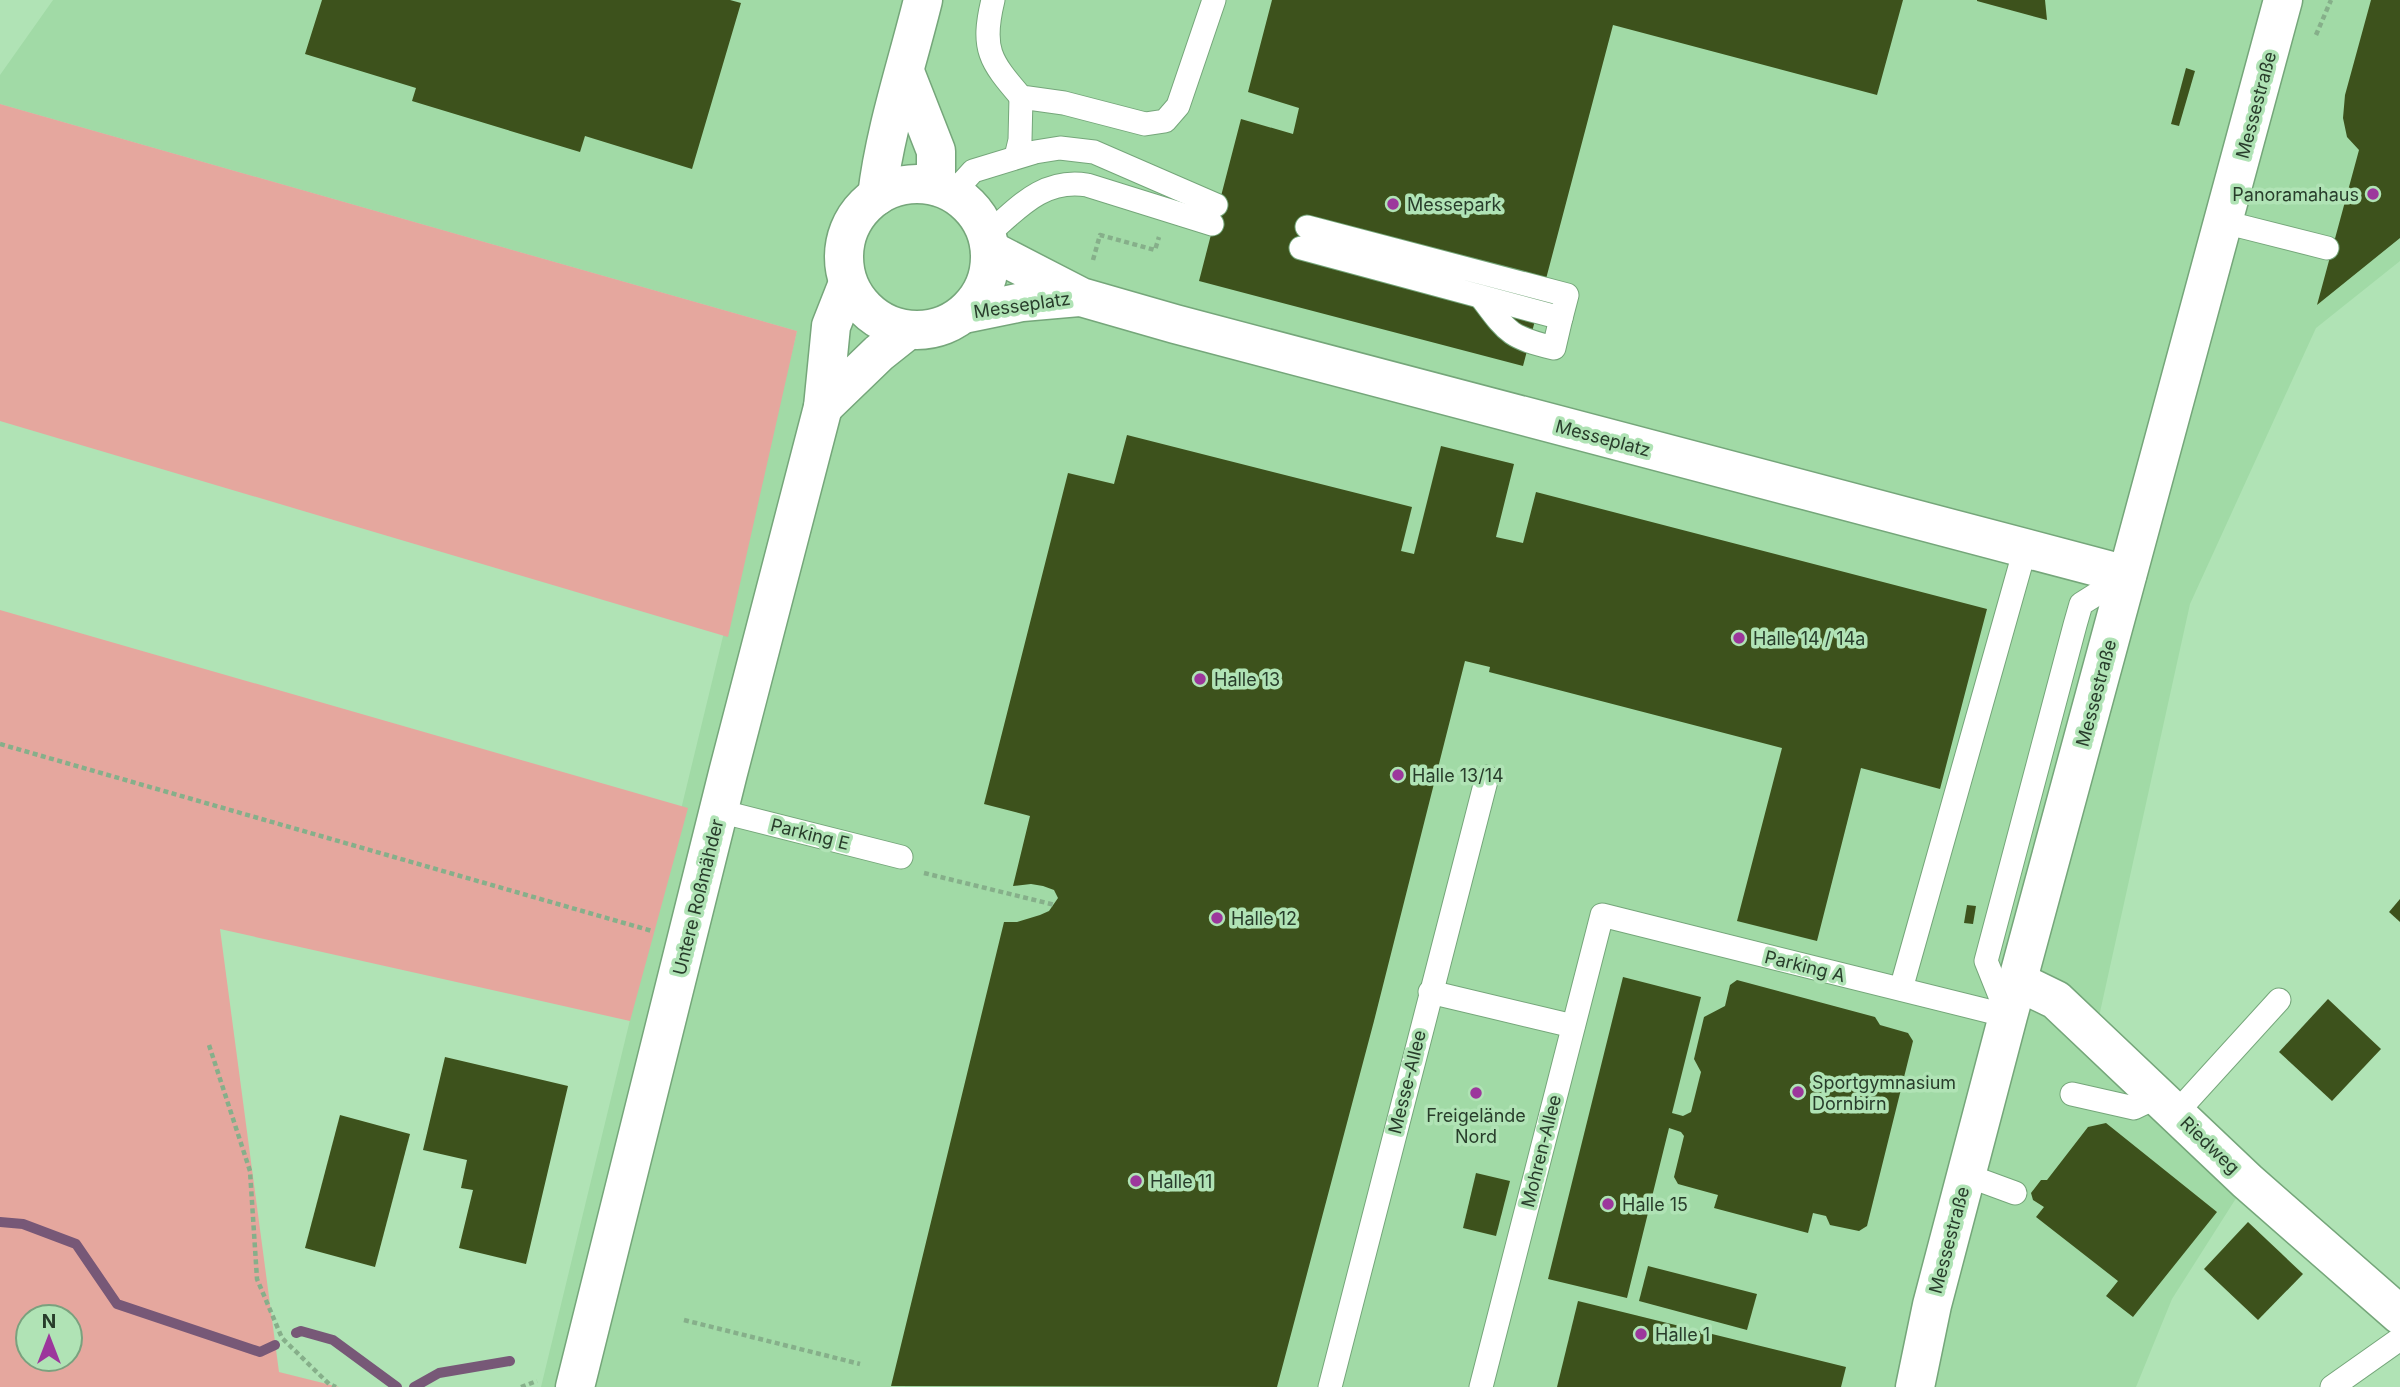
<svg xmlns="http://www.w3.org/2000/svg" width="2400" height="1387" font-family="Inter,sans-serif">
<rect width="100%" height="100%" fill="#b0e3b5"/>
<polygon fill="#a1daa6" points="53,0 2400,0 2400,261 2316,328 2190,604 2091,1053 2247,1181 2172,1299 2136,1387 541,1387 797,331 0,104 0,75"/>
<g fill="#e5a79e" fill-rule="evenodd">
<polygon points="0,104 797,331 728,637 0,421"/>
<path d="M0,610L688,808L630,1021L220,929L279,1372L339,1387H0ZM28,1317H70V1359H28Z"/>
</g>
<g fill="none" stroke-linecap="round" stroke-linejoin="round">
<g stroke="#775877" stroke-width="10">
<polyline points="0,1222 23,1224 76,1244 117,1304 260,1352 275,1345"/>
<polyline points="296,1333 301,1331 333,1340 397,1387"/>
<polyline points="414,1387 439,1373 510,1361"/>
</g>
</g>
<g fill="#3d521c">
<polygon points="322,0 730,0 741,3 692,169 585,136 580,152 412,101 416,88 305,54"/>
<polygon points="1272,0 1903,0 1877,95 1613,25 1523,366 1199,281 1241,119 1293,134 1299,108 1248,92"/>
<polygon points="1977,0 2045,0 2047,20 1977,1"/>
<polygon points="2371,0 2400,0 2400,238 2317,305 2359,150 2347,137 2343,118 2345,95"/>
<polygon points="2186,68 2195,71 2179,126 2171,124"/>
<polygon points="1127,435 1412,507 1401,551 1414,554 1441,446 1514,464 1496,537 1523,543 1536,492 1987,609 1940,789 1861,768 1817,941 1737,921 1782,748 1489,672 1490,667 1465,661 1374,1021 1277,1387 891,1386 1004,922 1017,922 1040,915 1049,911 1058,898 1054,890 1043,886 1031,884 1013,886 1030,816 984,804 1068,473 1114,484"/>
<polygon points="2400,899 2400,922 2389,912"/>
<polygon points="1967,905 1976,906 1973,924 1964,923"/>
<polygon points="1623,977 1701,997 1672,1113 1683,1116 1691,1112 1701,1072 1694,1059 1704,1017 1725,1006 1730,985 1737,980 1875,1017 1880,1025 1908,1033 1913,1041 1867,1226 1859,1231 1830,1225 1826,1216 1813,1213 1808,1233 1714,1208 1718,1195 1678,1184 1674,1177 1684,1136 1681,1132 1669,1128 1627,1298 1548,1279"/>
<polygon points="2328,999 2381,1049 2332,1101 2279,1052"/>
<polygon points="445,1057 568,1086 526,1264 459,1248 473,1190 461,1188 467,1160 423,1150"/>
<polygon points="340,1115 410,1134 375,1267 305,1248"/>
<polygon points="2106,1123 2217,1212 2133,1317 2106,1296 2118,1281 2036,1217 2044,1207 2033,1200 2031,1193 2041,1180 2047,1180 2088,1127"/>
<polygon points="1476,1173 1510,1181 1496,1236 1463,1228"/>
<polygon points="2248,1222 2303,1274 2258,1320 2204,1269"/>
<polygon points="1648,1266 1757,1294 1747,1330 1639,1301"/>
<polygon points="1578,1301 1846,1367 1841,1387 1557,1387"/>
</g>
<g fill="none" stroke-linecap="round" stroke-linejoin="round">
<g stroke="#75a67a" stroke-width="25">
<g id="service">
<path d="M993,0C981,49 990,61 1021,97L1064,103L1145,124L1165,121L1178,106L1214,0"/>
<polyline points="1016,157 1020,140 1021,97"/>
<polyline points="953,193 973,171 1035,152 1060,148 1094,152 1216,205"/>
<polyline points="2224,222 2327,248"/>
<path d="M987,235C1018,208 1043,178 1087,185L1212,224"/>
<polyline points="1301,248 1561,318 1567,295 1307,227"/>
<path d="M1481,297C1508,333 1509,337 1554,348L1561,318"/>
<polyline points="719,811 901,857"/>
<polyline points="1901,989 2025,549"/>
<polyline points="1430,992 1573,1026"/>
<polyline points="2008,1016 1986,961 2075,625 2081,604 2127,575"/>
<polyline points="2072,1094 2134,1108 2159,1096"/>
<polyline points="2177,1112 2279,1000"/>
<polyline points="1966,1175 2015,1193"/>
<polyline points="1330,1387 1487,777"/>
<polyline points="1481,1387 1602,915 2008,1016"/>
<polyline points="2332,1387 2400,1339"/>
</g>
</g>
<g stroke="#75a67a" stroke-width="41">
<g id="minor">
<polyline points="905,72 936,151 936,186"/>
<circle cx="917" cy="257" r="73"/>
<path d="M877,196C885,129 907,65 923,0"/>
<polyline points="990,250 1081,297 1175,324 2127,575"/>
<polyline points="964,314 1022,302 1079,297"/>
<polyline points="823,407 879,353 908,330"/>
<polyline points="2017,981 2056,1000 2247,1181 2400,1315"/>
<polyline points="575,1387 728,773 823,407 831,326 848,283"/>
<polyline points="1915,1387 1932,1305 2008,1016 2283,0"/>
</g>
</g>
<g stroke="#86af8a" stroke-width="4.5" stroke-dasharray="5 3.5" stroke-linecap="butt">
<polyline points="2316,35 2331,0"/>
<polyline points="1093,260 1100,235 1155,250 1159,237"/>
<polyline points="0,744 652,931"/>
<polyline points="924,873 1055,905"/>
<polyline points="209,1045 250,1171 257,1279 282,1338 329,1384 336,1387"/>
<polyline points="684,1320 860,1364"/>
<polyline points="521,1387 537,1381"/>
</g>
<use href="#service" stroke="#fff" stroke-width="23"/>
<use href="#minor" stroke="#fff" stroke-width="38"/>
</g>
<g fill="#9c379c" stroke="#b0e3b5" stroke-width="2.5">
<circle cx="2373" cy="194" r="7"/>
<circle cx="1393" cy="204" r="7"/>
<circle cx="1739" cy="638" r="7"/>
<circle cx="1200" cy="679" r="7"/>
<circle cx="1398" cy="775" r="7"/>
<circle cx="1217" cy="918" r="7"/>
<circle cx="1798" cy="1092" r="7"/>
<circle cx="1476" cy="1093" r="7"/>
<circle cx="1136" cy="1181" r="7"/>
<circle cx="1608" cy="1204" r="7"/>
<circle cx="1641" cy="1334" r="7"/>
</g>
<g text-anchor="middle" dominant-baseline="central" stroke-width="7" stroke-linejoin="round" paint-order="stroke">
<g font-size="18" fill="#283d2b" stroke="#b0e3b5">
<text transform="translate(2256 105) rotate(-75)">Messestraße</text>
<text transform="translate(1022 305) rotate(-8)">Messeplatz</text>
<text transform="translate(1603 438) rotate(15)">Messeplatz</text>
<text transform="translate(2096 693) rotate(-75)">Messestraße</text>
<text transform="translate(810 834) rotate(14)">Parking E</text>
<text transform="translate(698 897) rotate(-76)">Untere Roßmähder</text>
<text transform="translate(1805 966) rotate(14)">Parking A</text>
<text transform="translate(1407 1082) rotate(-76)">Messe-Allee</text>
<text transform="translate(2210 1145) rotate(44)">Riedweg</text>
<text transform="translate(1541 1151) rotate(-76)">Mohren-Allee</text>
<text transform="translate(1949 1240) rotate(-75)">Messestraße</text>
</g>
<g font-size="18" fill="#283d2b" stroke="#b0e3b5" text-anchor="start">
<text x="2359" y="194" text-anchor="end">Panoramahaus</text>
<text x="1407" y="204">Messepark</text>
<text x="1753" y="638">Halle 14 / 14a</text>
<text x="1214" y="679">Halle 13</text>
<text x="1412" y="775">Halle 13/14</text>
<text x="1231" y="918">Halle 12</text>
<text x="1812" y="1082">Sportgymnasium<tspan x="1812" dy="21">Dornbirn</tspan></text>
<text x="1476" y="1115" text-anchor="middle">Freigelände<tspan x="1476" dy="21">Nord</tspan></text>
<text x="1150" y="1181">Halle 11</text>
<text x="1622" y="1204">Halle 15</text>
<text x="1655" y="1334">Halle 1</text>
</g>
</g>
<g transform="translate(49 1338)"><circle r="33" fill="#b0e3b5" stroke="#7aa17e" stroke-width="2"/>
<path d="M0-5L12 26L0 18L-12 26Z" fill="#9c379c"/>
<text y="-10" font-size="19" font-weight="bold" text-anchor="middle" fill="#283d2b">N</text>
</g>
</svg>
